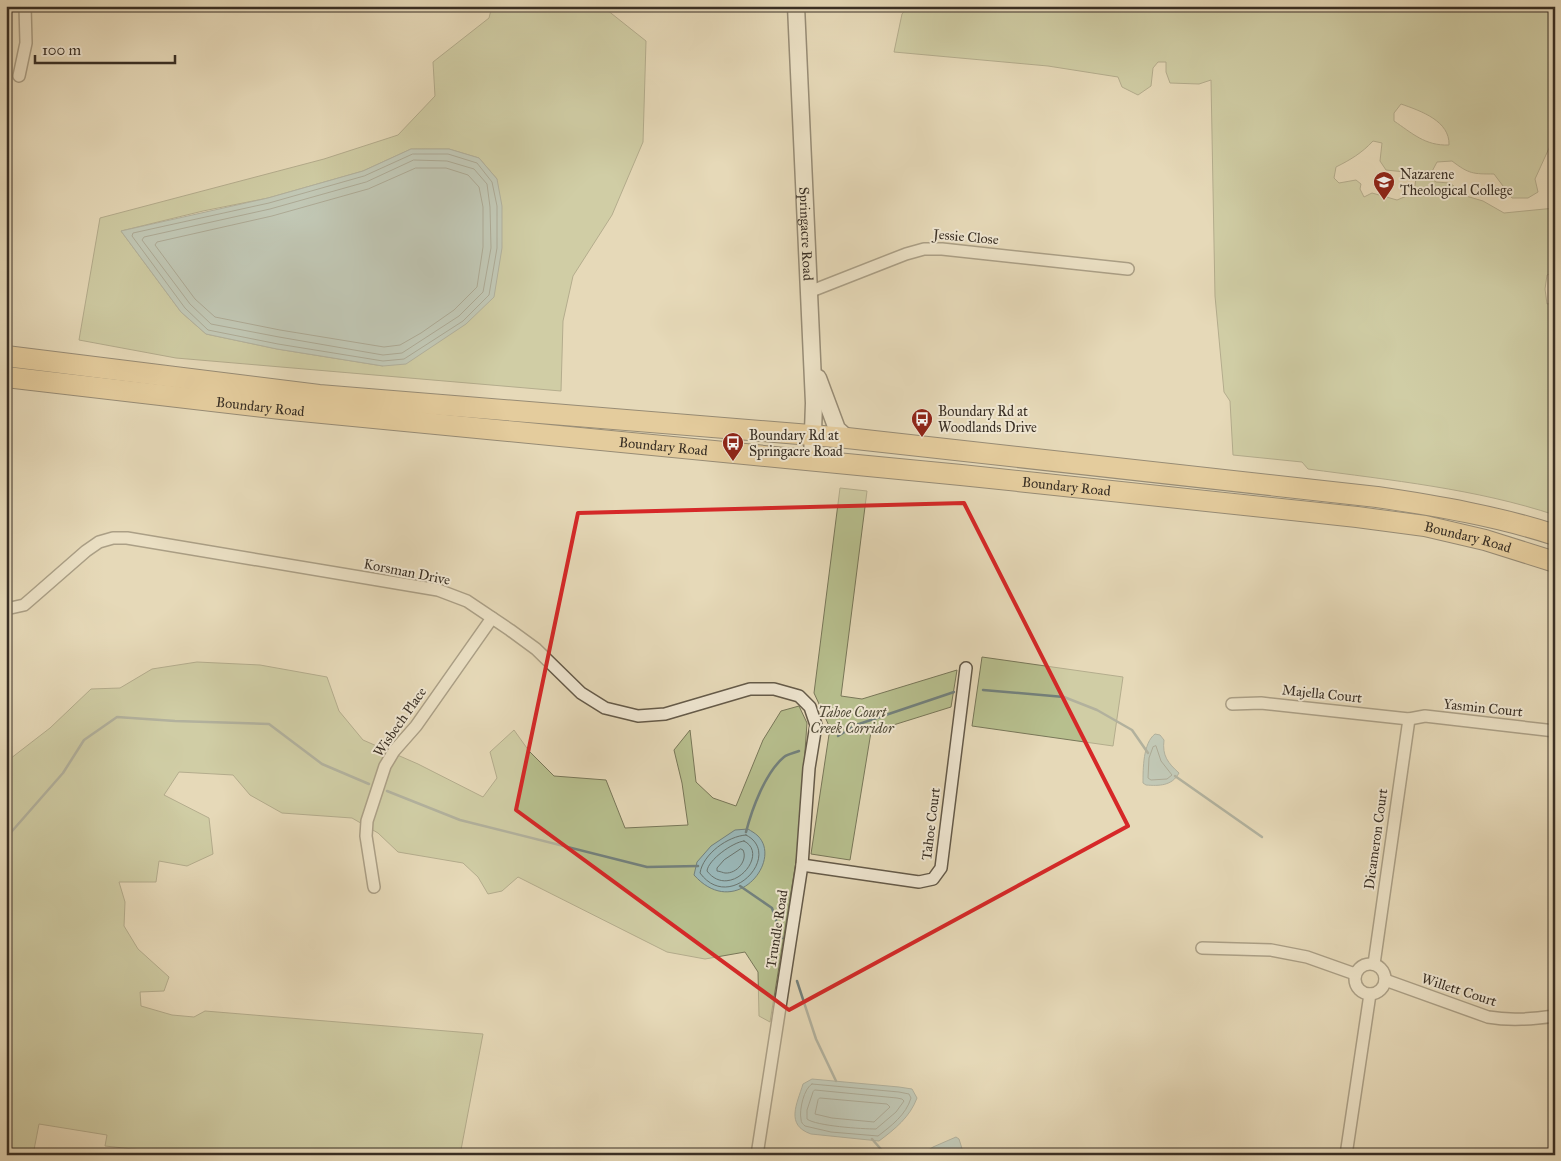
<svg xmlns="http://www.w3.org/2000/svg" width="1561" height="1161" font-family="'IM FELL Great Primer',serif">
<rect width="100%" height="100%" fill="#e6d9b8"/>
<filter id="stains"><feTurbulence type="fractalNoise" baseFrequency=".004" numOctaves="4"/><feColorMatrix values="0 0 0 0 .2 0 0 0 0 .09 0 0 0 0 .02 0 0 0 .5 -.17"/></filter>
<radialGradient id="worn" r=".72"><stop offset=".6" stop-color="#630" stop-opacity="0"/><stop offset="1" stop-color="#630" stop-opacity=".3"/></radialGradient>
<g fill="#b7bf8e" stroke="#787759" fill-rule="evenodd">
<path d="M492,6H602L646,41L643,142L612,215L573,276L563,321L561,391L176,358L79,340L100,218L324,159L398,135L435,96L433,62L489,18ZM411,149H449L479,158L497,179L383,366L277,349L206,334L181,312L121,231L203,211L268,198L363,171Z"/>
<path d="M909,6H1555V135L1535,179L1538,192L1528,198H1512L1494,174C1473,174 1469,174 1452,161L1437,162L1429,177L1436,182L1450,183L1466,196L1483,201L1504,213L1555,208V272L1547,275L1545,289L1547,304L1555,303V515C1477,489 1390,480 1308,469L1302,462L1233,455L1230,401L1224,392L1215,296L1211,80L1199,84L1170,83L1166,72V62H1158L1153,68L1151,86L1138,95L1122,87L1118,77L1048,66L894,52L902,14ZM1401,104C1421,111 1450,121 1449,145C1425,146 1412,133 1394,121V113ZM1373,141L1382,143L1380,161L1386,170L1405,172L1416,178L1414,193L1397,200L1372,193L1364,197L1360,189L1361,184L1356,180L1339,183L1334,178L1336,167C1350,160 1362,153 1373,141Z"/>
<polygon points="840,488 867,491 841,696 862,699 957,670 951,707 871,732 850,860 811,854 830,728 814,693"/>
<polygon points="982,657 1123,677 1113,746 972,726"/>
<polygon points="197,662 260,665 327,677 339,711 363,740 418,764 483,797 497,778 490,752 514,730 529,751 554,776 606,780 625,828 688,825 682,783 674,750 690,730 696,782 713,798 736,806 763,740 781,711 799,706 807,723 798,849 770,1022 759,1016 758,972 745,952 705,959 667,952 518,877 502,891 488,894 478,877 463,863 398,852 378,833 352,818 282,813 250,795 233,775 179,772 164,795 209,818 213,854 187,866 159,861 156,882 119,882 125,902 124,926 138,949 169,977 164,991 140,992 141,1006 172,1015 194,1017 205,1011 483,1034 460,1155 171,1155 170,1153 105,1146 107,1135 39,1124 33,1155 6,1155 6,762 50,728 91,689 120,688 152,669"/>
</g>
<g fill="#9ab8b9" stroke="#73817d">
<polygon points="411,149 449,149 479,158 497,179 502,206 502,248 494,297 466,324 406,364 383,366 277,349 206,334 181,312 121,231 268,198 363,171"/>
<path d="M1155,734L1160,735L1164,740C1162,756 1168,763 1179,773C1172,786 1159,786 1146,785L1143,783C1143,769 1143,743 1155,734Z"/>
<path d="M748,829C751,831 755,833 758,836C783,861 735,921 694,875L697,862L711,846L735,830Z"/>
<path d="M812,1079L899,1087L912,1089L917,1098C910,1117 895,1129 879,1141L811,1134C785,1125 797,1104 803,1084Z"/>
<polygon points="956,1137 959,1139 964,1155 921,1155 933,1147"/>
</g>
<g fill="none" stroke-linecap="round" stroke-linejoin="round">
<g stroke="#6a746e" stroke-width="1">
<polygon points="413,154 448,154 477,163 492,182 497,206 497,248 489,295 463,321 404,359 383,361 278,344 208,330 185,308 132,236 133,233 269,203 364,176"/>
<polygon points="414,160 447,161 474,169 487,184 490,207 491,248 483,292 459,316 402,353 383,355 279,337 211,324 190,304 142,240 144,237 270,209 366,182"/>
<polygon points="416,168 446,168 468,175 479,187 483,207 483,247 477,287 454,310 421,333 400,345 384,347 280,330 215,317 195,299 155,245 157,242 272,216 368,189"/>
<polygon points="1156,746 1161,761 1172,775 1167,779 1151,780 1148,778 1149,758 1153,747"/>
<path d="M746,835C784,854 730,914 700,873C703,854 728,836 746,835Z"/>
<path d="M744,841C771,854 730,901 707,871C708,860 733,842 744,841Z"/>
<path d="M741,849L743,850C748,860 737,874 725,873C724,873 719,871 717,871V868L724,860Z"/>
<path d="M812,1084L899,1092L909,1094L911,1098C906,1115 891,1126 878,1136L831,1132L805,1126C803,1124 801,1123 801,1119C799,1110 804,1088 812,1084Z"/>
<path d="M815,1090L897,1098L902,1099L904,1101L896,1112L876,1129C862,1129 816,1126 807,1119V1110L813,1092Z"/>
<polygon points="820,1098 887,1104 890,1107 874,1122 832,1118 815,1114 818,1100"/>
</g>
<g stroke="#73817d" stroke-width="2.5">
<polyline points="983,690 1064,697 1097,710 1132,730 1148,753"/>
<polyline points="838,736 856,725 954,692"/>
<polyline points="1175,776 1262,837"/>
<polyline points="387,791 460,820 647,867 698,866"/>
<path d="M746,832C752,809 765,773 784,757C788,754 794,753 799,751"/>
<polyline points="6,838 63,773 84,740 117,717 175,721 269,724 322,764 369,784"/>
<polyline points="740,886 772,908 782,938"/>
<polyline points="797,981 816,1039 836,1081"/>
<polyline points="872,1139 886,1155"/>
</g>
<g stroke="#645a49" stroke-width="14">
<g id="street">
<polyline points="19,76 26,43 25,6"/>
<polyline points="809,292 906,254 924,249 942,249 1128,269"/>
<polyline points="6,609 24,605 31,599 86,551 99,542 113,538 127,538 438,590 467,601 510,630 536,649 581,693 605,708 638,716 665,714 750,689 774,689 799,696 810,707 816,725 809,768 802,865 757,1155"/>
<polyline points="1232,704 1261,703 1409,719 1425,716 1555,731"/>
<polyline points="802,865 919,882 933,879 941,868 966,668"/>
<polyline points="374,887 366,836 367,821 385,766 394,751 416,726 492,618"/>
<polyline points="1202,948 1271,950 1307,957 1355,974"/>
<circle cx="1370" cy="979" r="15"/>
<polyline points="1374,964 1409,719"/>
<path d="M1385,980L1488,1017C1511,1021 1532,1019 1555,1016"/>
<polyline points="1346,1155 1370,994"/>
</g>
</g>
<g stroke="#392f24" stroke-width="19">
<g id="secondary">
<path id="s1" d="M796,6L814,403L812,460"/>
<polyline points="818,378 837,429 847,438"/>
</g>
</g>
<g stroke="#392f24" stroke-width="22">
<g id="highway">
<path d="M6,356L319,395L847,438L1377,497C1437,506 1497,516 1555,535"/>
<path id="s2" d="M6,377L281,409L961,475L1357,517L1425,526L1485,540L1555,562"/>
</g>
</g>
<use href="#street" stroke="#efe6d1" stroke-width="11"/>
<use href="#secondary" stroke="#efe6d1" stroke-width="16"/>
<use href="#highway" stroke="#e3bc7c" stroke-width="20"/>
</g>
<path d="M0 0H1561V1161H0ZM964,503L1128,826L789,1010L516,810L578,513Z" fill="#e6d9b8" fill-opacity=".55" fill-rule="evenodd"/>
<path fill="none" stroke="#d62828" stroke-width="4" stroke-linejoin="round" d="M964,503L1128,826L789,1010L516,810L578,513Z"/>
<defs>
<g id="university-pin" transform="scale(1.125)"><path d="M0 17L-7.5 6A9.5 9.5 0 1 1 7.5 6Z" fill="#8f2418" stroke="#efe6d1"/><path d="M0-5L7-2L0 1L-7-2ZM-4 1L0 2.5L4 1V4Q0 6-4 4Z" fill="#fff"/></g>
<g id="bus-pin" transform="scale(1.125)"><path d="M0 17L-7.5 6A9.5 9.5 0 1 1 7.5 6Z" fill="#8f2418" stroke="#efe6d1"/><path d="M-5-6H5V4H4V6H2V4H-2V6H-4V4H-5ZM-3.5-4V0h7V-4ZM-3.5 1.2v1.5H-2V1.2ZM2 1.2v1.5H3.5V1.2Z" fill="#fff"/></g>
</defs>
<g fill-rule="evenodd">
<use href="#university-pin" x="1384" y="182"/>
<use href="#bus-pin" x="922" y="419"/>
<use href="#bus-pin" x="733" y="443"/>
</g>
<g text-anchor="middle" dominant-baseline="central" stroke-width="4" stroke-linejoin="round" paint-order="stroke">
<g font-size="14" fill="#392f24" stroke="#efe6d1" text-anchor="start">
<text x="1400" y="174">Nazarene<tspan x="1400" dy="16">Theological College</tspan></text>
<text x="938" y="411">Boundary Rd at<tspan x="938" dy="16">Woodlands Drive</tspan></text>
<text x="749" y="435">Boundary Rd at<tspan x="749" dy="16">Springacre Road</tspan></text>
</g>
<g font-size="14" fill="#392f24" stroke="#efe6d1">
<text stroke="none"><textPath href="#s1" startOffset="228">Springacre Road</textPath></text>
<text transform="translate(966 237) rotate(5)">Jessie Close</text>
<text stroke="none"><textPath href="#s2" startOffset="256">Boundary Road</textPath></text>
<text stroke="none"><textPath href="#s2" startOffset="661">Boundary Road</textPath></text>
<text stroke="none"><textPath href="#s2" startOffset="1066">Boundary Road</textPath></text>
<text stroke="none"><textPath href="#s2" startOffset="1471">Boundary Road</textPath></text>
<text transform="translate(407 572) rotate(11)">Korsman Drive</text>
<text transform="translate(1322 694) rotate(6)">Majella Court</text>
<text transform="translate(1483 708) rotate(6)">Yasmin Court</text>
<text transform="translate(400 722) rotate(-55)">Wisbech Place</text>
<text transform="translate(931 824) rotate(-83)">Tahoe Court</text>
<text transform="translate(1376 839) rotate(-82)">Dicameron Court</text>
<text transform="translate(777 929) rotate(-81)">Trundle Road</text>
<text transform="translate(1459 990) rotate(18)">Willett Court</text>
</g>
<g font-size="14" font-style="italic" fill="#524c39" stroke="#efe6d1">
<text x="852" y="712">Tahoe Court<tspan x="852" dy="16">Creek Corridor</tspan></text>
</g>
</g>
<rect width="1561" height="1161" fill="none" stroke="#e6d9b8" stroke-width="25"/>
<rect x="8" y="8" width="1546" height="1146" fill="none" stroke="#392f24" stroke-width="2.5"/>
<rect x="12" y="12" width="1536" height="1136" fill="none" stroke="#392f24"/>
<path d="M35 55v8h140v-8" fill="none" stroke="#392f24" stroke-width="2.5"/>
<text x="42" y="55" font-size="15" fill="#392f24" stroke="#efe6d1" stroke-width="4" paint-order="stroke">100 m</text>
<rect width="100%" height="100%" filter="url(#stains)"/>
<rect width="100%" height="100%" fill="url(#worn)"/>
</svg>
